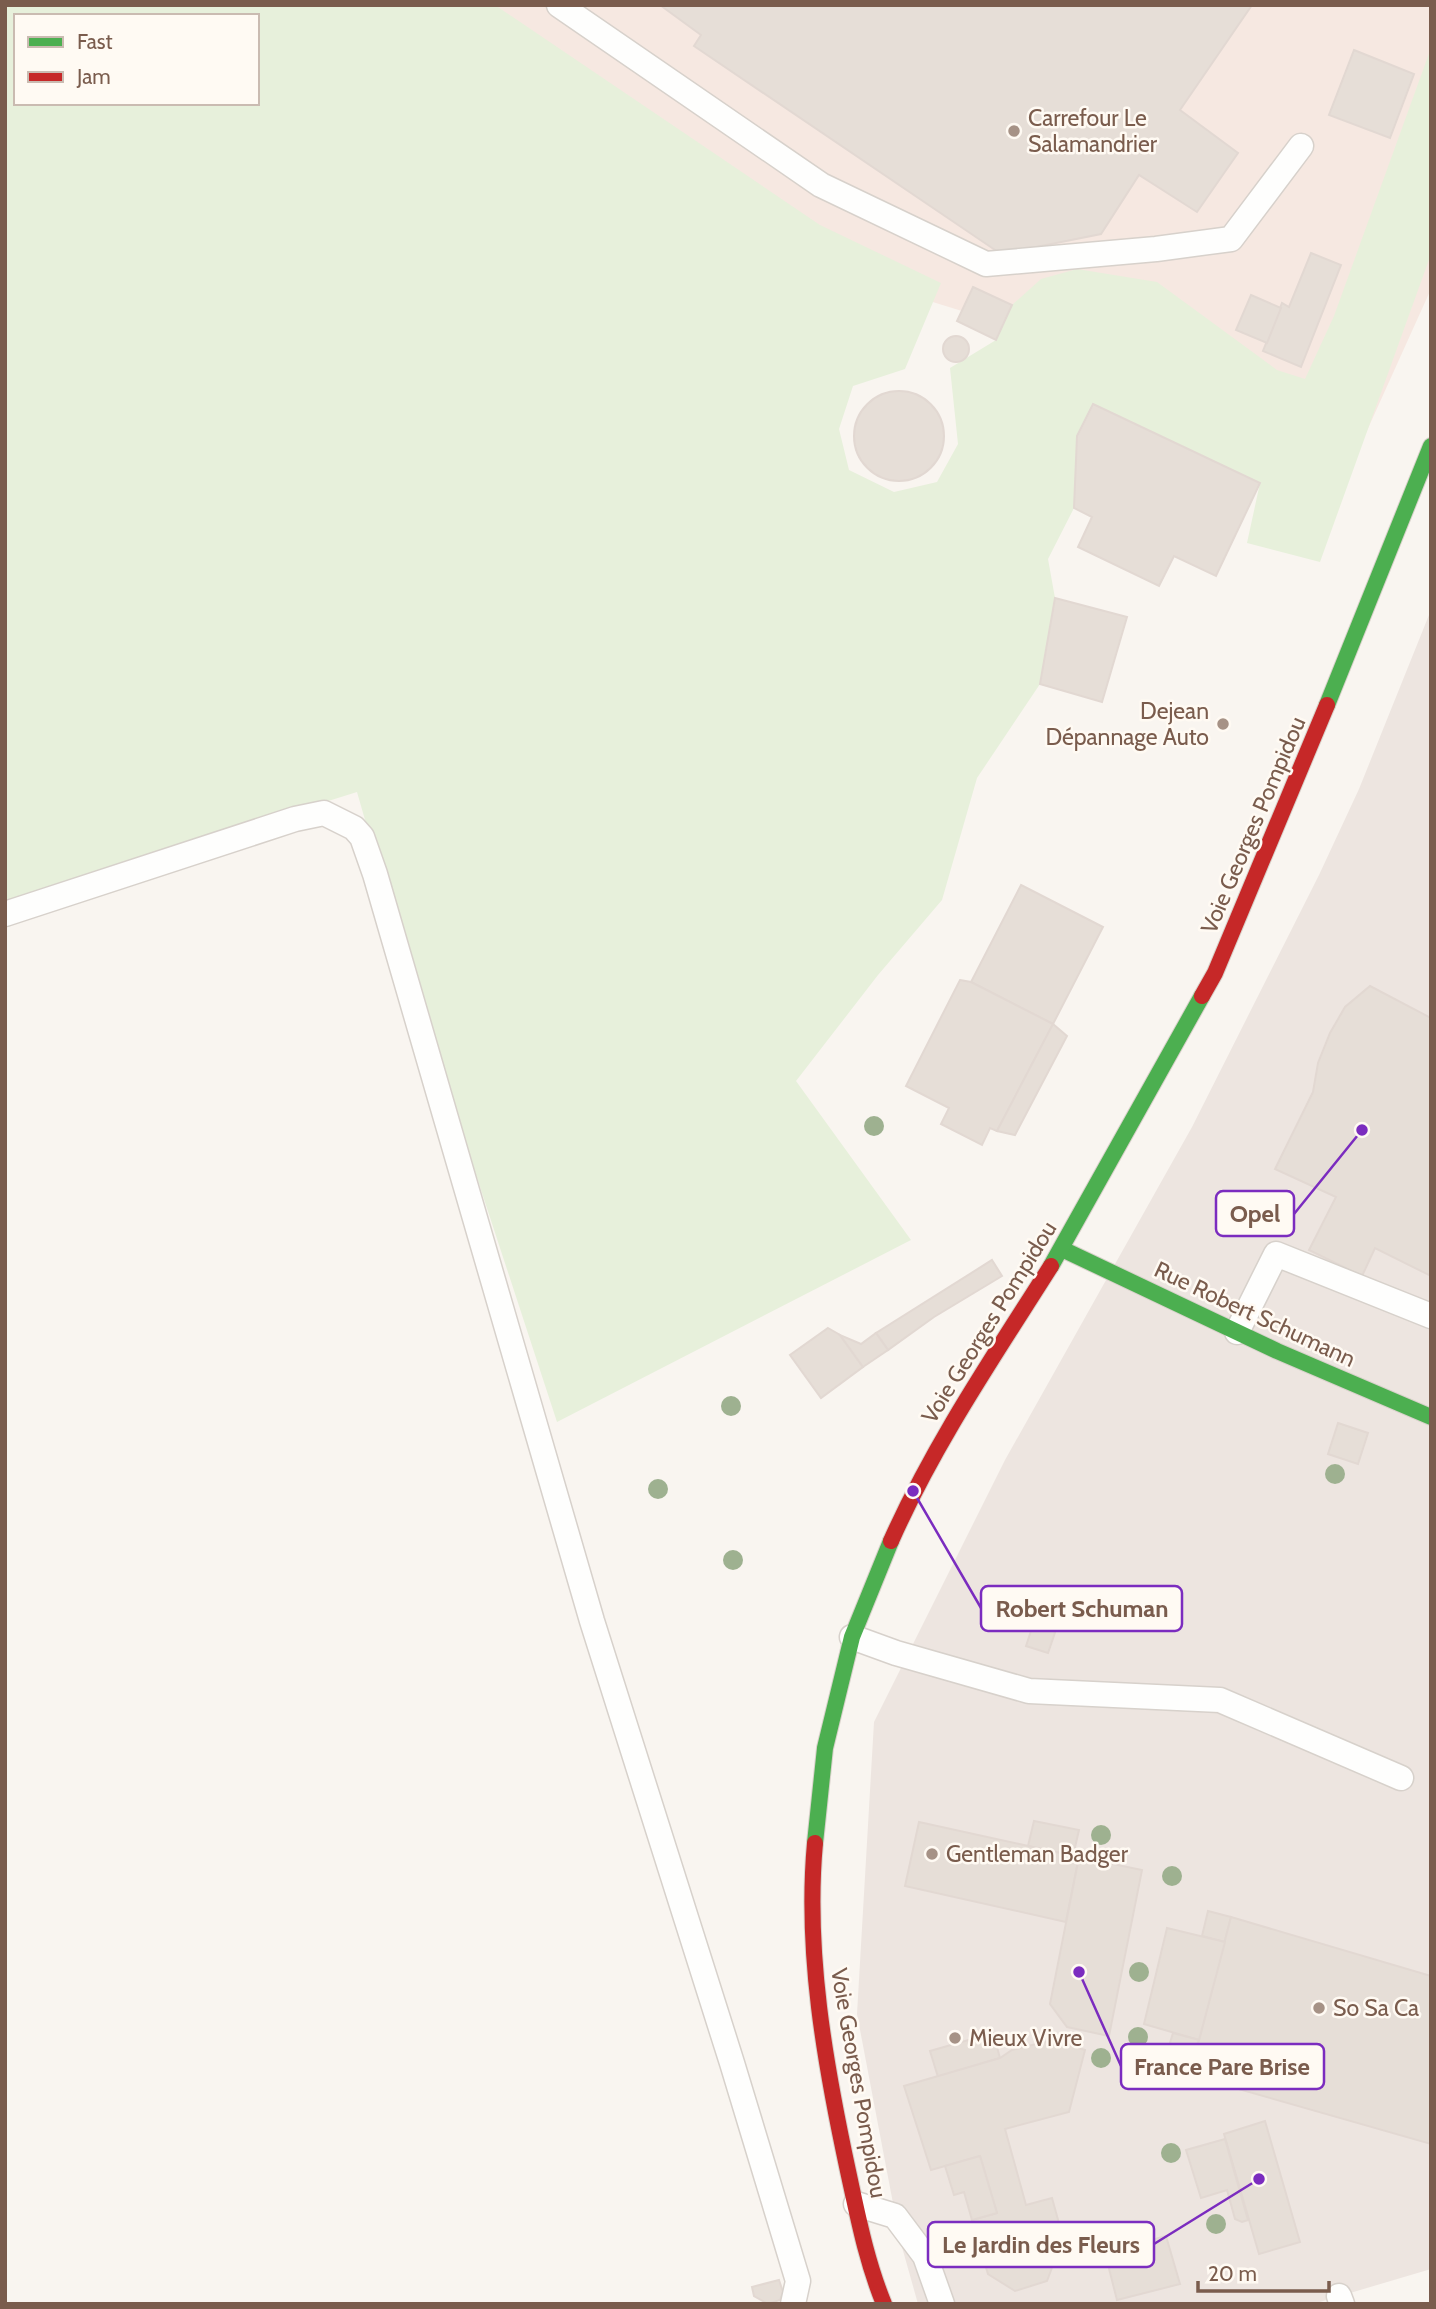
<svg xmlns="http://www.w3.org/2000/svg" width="1436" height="2309" font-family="Cabin,sans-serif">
<rect width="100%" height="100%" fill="#f9f5f0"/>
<polygon fill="#f6e8e1" points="430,5 1431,5 1431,289 1365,435 858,279"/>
<polygon fill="#ede5e0" points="1431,610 1431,2269 1313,2304 918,2304 900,2240 857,2014 874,1722 1005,1460 1192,1127 1319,875 1359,789"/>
<path fill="#e7f0db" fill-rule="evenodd" d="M5,5H495L820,225L941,283L905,369L853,386L839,429L849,470L894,492L937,482L958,444L950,368L996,340L1012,305L1041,279L1077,269L1157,282L1277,370L1305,379L1334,316L1431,48V254L1320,562L1247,543L1260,483L1093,404L1077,436L1074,508L1048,559L1055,598L1040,684L977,778L942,900L878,975L796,1081L911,1240L557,1422L464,1138L441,1084L357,792L5,902ZM16,16H257V103H16Z"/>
<g fill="#e6ded7" stroke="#e2d8d2" stroke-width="2">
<polygon points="660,5 1252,5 1180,110 1238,153 1197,212 1139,175 1101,234 1001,254 694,46 701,35"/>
<polygon points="1354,50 1414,74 1390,138 1329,115"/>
<polygon points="1311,253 1341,265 1301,367 1263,351 1282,303 1289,307"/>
<polygon points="973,287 1012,305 996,340 957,321"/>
<polygon points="1251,295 1281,308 1267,343 1236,330"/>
<circle cx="956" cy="349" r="13"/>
<circle cx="899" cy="436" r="45"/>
<polygon points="1093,404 1260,483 1216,576 1174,556 1159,586 1078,547 1092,517 1074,508 1077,436"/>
<polygon points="1055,598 1127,617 1102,702 1040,684"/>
<polygon points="1021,885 1103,927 1053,1024 971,982"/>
<polygon points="960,980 971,982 1053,1024 997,1131 990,1128 982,1145 941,1124 949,1108 906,1086"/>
<polygon points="1370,986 1431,1018 1431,1276 1375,1248 1362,1276 1309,1250 1336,1197 1275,1169 1313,1092 1318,1063 1330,1033 1345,1007"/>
<polygon points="1053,1024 1067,1036 1015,1135 997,1131"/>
<polygon points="992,1260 1002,1276 934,1317 888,1350 876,1333"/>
<polygon points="828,1328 840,1335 863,1367 821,1398 790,1355"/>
<polygon points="876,1333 888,1350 863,1367 840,1335 861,1344"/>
<polygon points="1338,1423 1368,1433 1358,1464 1328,1454"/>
<polygon points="1040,1604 1062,1612 1048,1653 1026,1646"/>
<polygon points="1034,1821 1079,1830 1073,1856 1028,1846"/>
<polygon points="919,1822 1079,1857 1066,1922 905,1886"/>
<polygon points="1079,1857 1142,1870 1109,2036 1067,2027 1050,2004"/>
<polygon points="1208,1911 1231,1917 1225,1942 1202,1936"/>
<polygon points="1231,1917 1431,1976 1431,2144 1186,2074 1199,2040"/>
<polygon points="1167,1928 1225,1942 1199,2040 1144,2024"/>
<polygon points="993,2033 1000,2058 938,2077 930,2051"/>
<polygon points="1173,2033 1199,2040 1186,2074 1165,2059"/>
<polygon points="1052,2040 1085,2050 1069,2112 1005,2129 1026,2205 1052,2198 1063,2238 1047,2281 1015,2291 988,2274 972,2220 997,2213 980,2156 931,2170 904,2086 1000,2058 1012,2050"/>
<polygon points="1265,2121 1300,2242 1259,2254 1224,2134"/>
<polygon points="1225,2139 1248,2220 1242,2222 1235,2219 1227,2190 1201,2198 1186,2150"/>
<polygon points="980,2156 997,2213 972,2220 964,2192 954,2195 945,2166"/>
<polygon points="1166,2236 1180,2284 1117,2300 1105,2253"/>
<polygon points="779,2280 783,2292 780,2300 768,2304 754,2296 752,2287"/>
</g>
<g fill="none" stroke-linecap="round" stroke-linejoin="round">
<g stroke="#d7d1cb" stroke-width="27">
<g id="lane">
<polyline points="559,5 821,185 986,264 1156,249 1231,239 1301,146"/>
<polyline points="5,914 295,819 324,813 354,828 362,837 375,874 592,1621 732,2063 798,2281 793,2304"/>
<polyline points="1237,1332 1276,1254 1431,1316"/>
<polyline points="852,1637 896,1653 1029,1691 1220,1700 1401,1778"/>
<polyline points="856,2204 895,2216 925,2256 942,2304"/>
<polyline points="1339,2296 1342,2304"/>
</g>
</g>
<g stroke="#d9d2cb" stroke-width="18">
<g id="fast">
<polyline points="1327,705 1431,446"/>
<polyline points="1062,1249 1277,1351 1431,1417"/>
<polyline points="1051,1266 1202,996"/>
<polyline points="815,1843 825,1748 852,1637 891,1541"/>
</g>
</g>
<g stroke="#d9d2cb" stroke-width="18">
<g id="jam">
<polyline points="1202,996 1215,973 1327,705"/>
<path d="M891,1541C934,1444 994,1356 1051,1266"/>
<path d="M815,1843C805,1952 825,2064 848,2171C858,2217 866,2260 884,2304"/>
</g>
</g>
<use href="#lane" stroke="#fefefd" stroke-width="24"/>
<use href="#fast" stroke="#4caf50" stroke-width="16"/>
<use href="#jam" stroke="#c62828" stroke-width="16"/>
</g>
<g fill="#9eb190">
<circle cx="874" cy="1126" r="10"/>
<circle cx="731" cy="1406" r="10"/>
<circle cx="1335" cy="1474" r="10"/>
<circle cx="658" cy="1489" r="10"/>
<circle cx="733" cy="1560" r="10"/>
<circle cx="1101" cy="1835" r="10"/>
<circle cx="1172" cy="1876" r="10"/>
<circle cx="1139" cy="1972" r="10"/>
<circle cx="1138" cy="2037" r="10"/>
<circle cx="1101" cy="2058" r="10"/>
<circle cx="1171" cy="2153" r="10"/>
<circle cx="1216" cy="2224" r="10"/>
</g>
<g fill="#a69286" stroke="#fffaf3" stroke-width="2.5">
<circle cx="1014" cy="131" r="7"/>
<circle cx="1223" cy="724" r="7"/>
<circle cx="932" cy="1854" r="7"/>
<circle cx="1319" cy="2008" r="7"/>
<circle cx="955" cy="2038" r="7"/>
</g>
<g text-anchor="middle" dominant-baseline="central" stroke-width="5" stroke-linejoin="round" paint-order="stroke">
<g font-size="23" fill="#7a5c4d" stroke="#fffaf3" text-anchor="start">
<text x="1028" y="118">Carrefour Le<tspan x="1028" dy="26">Salamandrier</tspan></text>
<text x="1209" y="711" text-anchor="end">Dejean<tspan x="1209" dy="26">Dépannage Auto</tspan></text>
<text x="946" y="1854">Gentleman Badger</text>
<text x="1333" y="2008">So Sa Ca</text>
<text x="969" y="2038">Mieux Vivre</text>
</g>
<g font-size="23" fill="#7a5c4d" stroke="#fffaf3">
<text transform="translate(1253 825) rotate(-67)">Voie Georges Pompidou</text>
<text transform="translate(1255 1314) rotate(25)">Rue Robert Schumann</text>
<text transform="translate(989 1322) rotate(-58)">Voie Georges Pompidou</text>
<text transform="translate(859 2083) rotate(80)">Voie Georges Pompidou</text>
</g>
</g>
<path fill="none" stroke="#7b2cbf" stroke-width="2.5" d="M1362 1130L1294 1214M913 1491L981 1608M1079 1972L1121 2066M1259 2179L1154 2244"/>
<g fill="#7b2cbf" stroke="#fffaf3" stroke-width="2.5">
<circle cx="1362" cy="1130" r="7"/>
<circle cx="913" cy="1491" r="7"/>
<circle cx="1079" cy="1972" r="7"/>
<circle cx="1259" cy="2179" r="7"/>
</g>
<g fill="#fffaf3" stroke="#7b2cbf" stroke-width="2.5">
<rect x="1216" y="1191" width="78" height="45" rx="7"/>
<rect x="981" y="1586" width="201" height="45" rx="7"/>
<rect x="1121" y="2044" width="203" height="45" rx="7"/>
<rect x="928" y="2222" width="226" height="45" rx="7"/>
</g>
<g font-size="24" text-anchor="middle" font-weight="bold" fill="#7a5c4d">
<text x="1255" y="1222">Opel</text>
<text x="1082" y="1617">Robert Schuman</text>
<text x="1222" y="2075">France Pare Brise</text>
<text x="1041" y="2253">Le Jardin des Fleurs</text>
</g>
<rect width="1436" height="2309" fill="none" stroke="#7a5c4d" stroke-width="14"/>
<rect x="14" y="14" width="245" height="91" fill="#fffaf3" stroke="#cabbb1" stroke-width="2"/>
<rect x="28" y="37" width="35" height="10" fill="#4caf50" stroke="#cabbb1" stroke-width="2"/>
<text x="77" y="49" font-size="21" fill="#7a5c4d">Fast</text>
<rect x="28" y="72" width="35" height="10" fill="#c62828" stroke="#cabbb1" stroke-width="2"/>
<text x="77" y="84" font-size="21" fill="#7a5c4d">Jam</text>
<path d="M1198 2281v10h131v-10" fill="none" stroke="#7a5c4d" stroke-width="3.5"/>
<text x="1208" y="2281" font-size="21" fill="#7a5c4d" stroke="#fffaf3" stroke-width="5" paint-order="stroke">20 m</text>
</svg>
